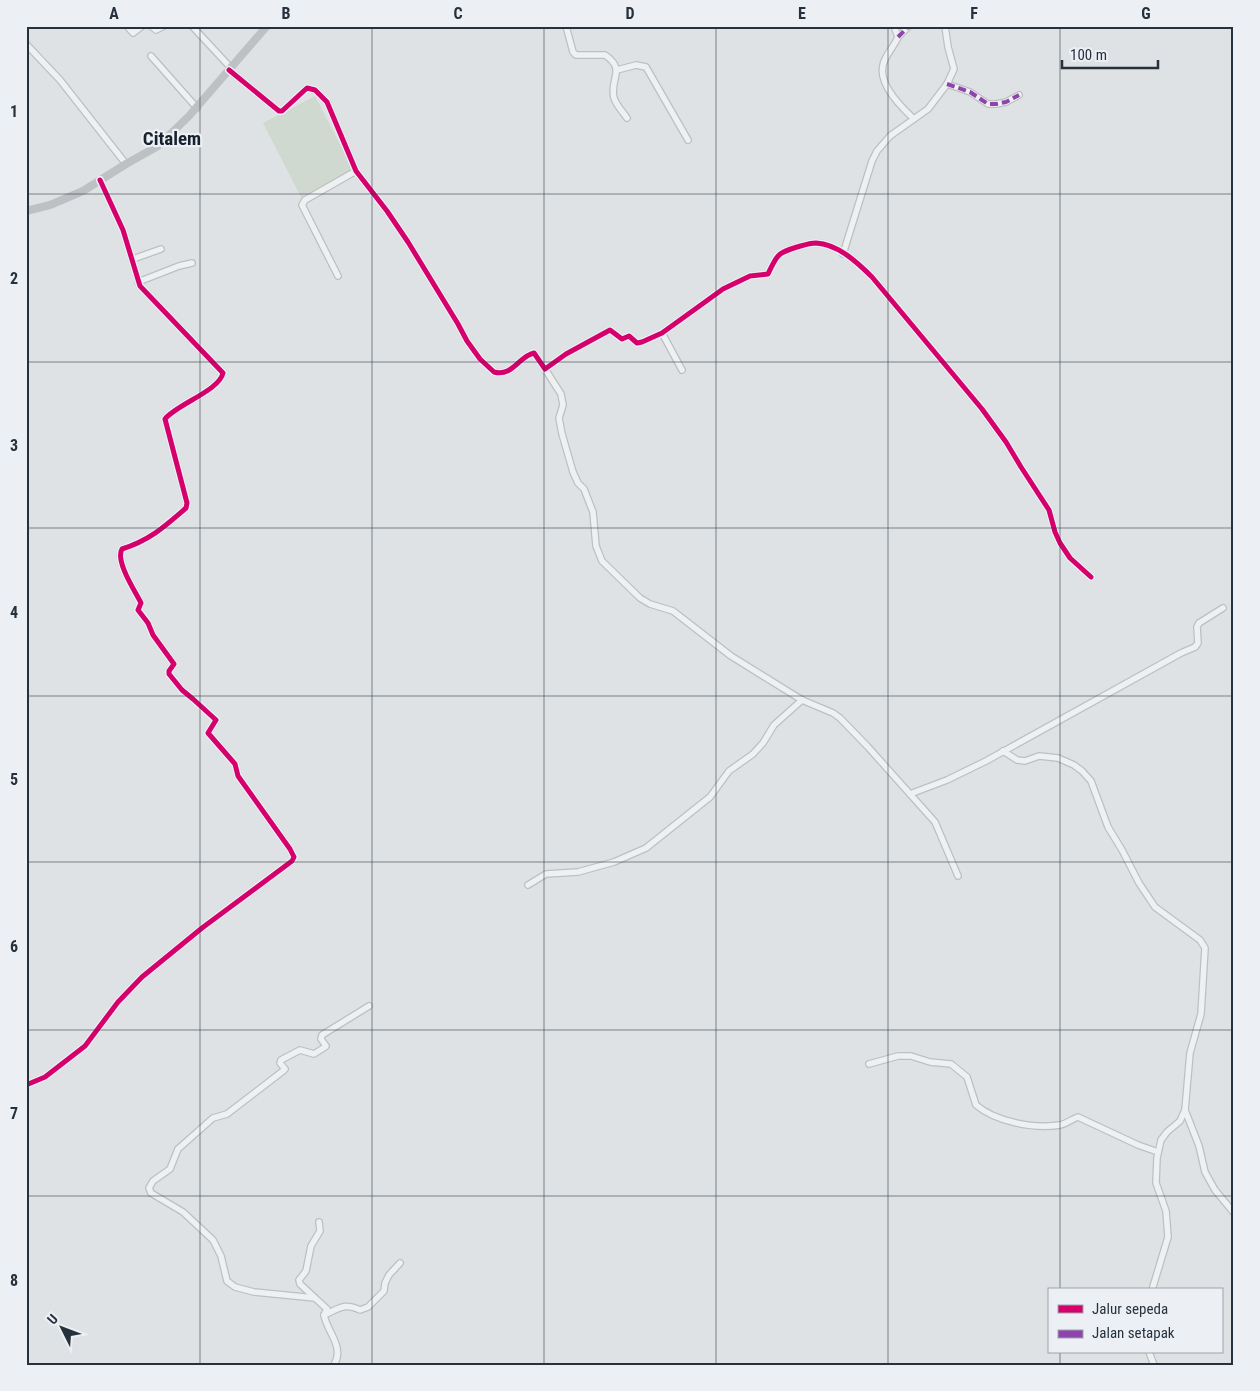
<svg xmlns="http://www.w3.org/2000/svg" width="1260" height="1391" font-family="'Roboto Condensed',sans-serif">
<rect width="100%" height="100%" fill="#dfe2e4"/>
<polygon fill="#d0d9cf" points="315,96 353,170 301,197 263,123"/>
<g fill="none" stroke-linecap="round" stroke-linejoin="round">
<g stroke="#bdc0c2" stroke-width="8">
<g id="minor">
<polyline points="127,26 133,33 142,26"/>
<polyline points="151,26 156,30 164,26"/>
<polyline points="192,26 231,68"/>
<path d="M566,26L573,52L576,55H605C627,70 609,79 614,98C616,105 623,112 627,118"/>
<path d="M894,26L898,37C894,47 885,55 883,65C878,84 902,108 914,119"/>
<polyline points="898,37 909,26"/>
<polyline points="26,44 60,80 126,164"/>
<polyline points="151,56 197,108"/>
<path d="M229,70L279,111H282L307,88L315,90L327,102L356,171L387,211L408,242L458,324L467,341L480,359L494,372C513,377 519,356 534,353L545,369L566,354L610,330L622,339L629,336L637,343L642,342L662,333L723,289L750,276L768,274C777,255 777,253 797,247C804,245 810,243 816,243C838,244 858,263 872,277L982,409L1006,442L1021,467L1049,510L1055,532L1060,543L1070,558L1091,577"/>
<polyline points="617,70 636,65 646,67 688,140"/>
<polyline points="947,84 970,92 988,104 996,104 1006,102 1019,95"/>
<polyline points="843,254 872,161 877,151 890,136 928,109 947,84 954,69 948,47 945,26"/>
<polyline points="133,259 161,249"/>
<polyline points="338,276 302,205 305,200 356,171"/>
<polyline points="138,282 179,266 192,263"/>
<polyline points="662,333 682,370"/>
<polyline points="545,369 561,394 563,405 559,418 562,434 573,472 578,483 584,489 593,512 596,546 602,561 640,598 650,604 673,611 731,656 802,700 833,713 840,718 868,747 935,822 958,876"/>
<polyline points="1003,751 1017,760 1025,761 1039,756 1058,758 1074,765 1082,771 1091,781 1108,827 1122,850 1139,883 1155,907 1200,940 1205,948 1201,1014 1190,1053 1185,1110 1180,1121 1167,1132 1161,1140 1157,1158 1156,1183 1166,1211 1168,1237 1152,1290"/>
<polyline points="910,794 947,780 986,761 1181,653 1195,647 1198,643 1197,627 1199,623 1223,608"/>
<polyline points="528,885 546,874 578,872 614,862 646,848 710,797 729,771 753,754 763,743 774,725 802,700"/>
<path d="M869,1064L898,1056H911L930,1062L951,1064L967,1077L976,1105C996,1122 1034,1129 1060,1125C1066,1124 1072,1119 1078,1117L1138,1145L1158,1152"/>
<path d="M26,1085L45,1077L85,1046L118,1002L142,977L202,928L292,861L294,857L290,849L238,776L235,764L208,733L216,720L193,699L182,690L169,674V671L174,664L153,635L148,623L138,610L141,603C135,591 115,561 122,549C150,540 164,527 186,508L187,503L165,419C177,404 219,391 223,373L140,286L123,230L100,180"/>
<polyline points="1185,1110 1199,1146 1205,1172 1215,1190 1234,1213"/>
<polyline points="315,1298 300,1284 299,1280 306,1271 311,1246 320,1231 319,1222"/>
<path d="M324,1315C339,1309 344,1302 360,1310L368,1307L384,1291L385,1283L389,1275L400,1263"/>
<polyline points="1149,1352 1154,1365"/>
<path d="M334,1365C345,1347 327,1332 324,1315L327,1309L315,1298L254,1292L235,1287L227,1281L221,1256L213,1240L183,1212L151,1193L149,1188L153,1181L170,1169L178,1149L213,1118L227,1114L283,1071L285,1069L280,1063L281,1060L300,1050L314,1054L325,1047L326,1046L321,1039L322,1035L369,1006"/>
</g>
</g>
<use href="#minor" stroke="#eef0f1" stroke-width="5.5"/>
<polyline stroke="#bdc1c4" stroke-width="8" points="26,211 50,205 83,191 126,164 158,146 189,116 267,26"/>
<g stroke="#8e44ad" stroke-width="4" stroke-dasharray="8 4" stroke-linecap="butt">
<polyline points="898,37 909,26"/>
<polyline points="947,84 970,92 988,104 996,104 1006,102 1019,95"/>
</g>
<g stroke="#ecf0f5" stroke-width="8">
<g id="cycleway">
<path d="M229,70L279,111H282L307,88L315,90L327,102L356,171L387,211L408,242L458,324L467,341L480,359L494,372C513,377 519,356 534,353L545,369L566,354L610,330L622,339L629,336L637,343L642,342L662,333L723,289L750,276L768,274C777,255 777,253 797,247C804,245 810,243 816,243C838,244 858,263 872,277L982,409L1006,442L1021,467L1049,510L1055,532L1060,543L1070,558L1091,577"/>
<path d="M26,1085L45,1077L85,1046L118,1002L142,977L202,928L292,861L294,857L290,849L238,776L235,764L208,733L216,720L193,699L182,690L169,674V671L174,664L153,635L148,623L138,610L141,603C135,591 115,561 122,549C150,540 164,527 186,508L187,503L165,419C177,404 219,391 223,373L140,286L123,230L100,180"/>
</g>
</g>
<use href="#cycleway" stroke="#d6006c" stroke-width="5"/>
</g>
<path fill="none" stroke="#26313d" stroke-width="1" stroke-opacity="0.55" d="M200,26V1365M372,26V1365M544,26V1365M716,26V1365M888,26V1365M1060,26V1290M26,194H1234M26,362H1234M26,528H1234M26,696H1234M26,862H1234M26,1030H1234M26,1196H1234M1060,1352V1365"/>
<g text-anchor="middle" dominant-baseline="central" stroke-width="4.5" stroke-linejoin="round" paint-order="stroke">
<g font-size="19" font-weight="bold" fill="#18222e" stroke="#ecf0f5">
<text x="172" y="138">Citalem</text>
</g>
</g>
<rect width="1260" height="1391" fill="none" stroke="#ecf0f5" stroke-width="55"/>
<rect x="1048" y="1288" width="175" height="65" fill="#ecf0f5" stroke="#9da4ab"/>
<rect x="1058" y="1305" width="25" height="8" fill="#d6006c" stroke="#9da4ab"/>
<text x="1092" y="1314" font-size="15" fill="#26313d">Jalur sepeda</text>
<rect x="1058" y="1330" width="25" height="8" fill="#8e44ad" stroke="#9da4ab"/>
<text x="1092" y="1338" font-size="15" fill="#26313d">Jalan setapak</text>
<g transform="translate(62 1328) rotate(312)" stroke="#ecf0f5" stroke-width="4" paint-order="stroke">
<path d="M0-4L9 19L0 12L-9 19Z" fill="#26313d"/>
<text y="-8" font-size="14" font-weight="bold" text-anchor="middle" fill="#26313d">U</text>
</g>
<path d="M1062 60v8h96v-8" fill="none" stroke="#26313d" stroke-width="2.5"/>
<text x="1070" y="60" font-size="15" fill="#26313d" stroke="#ecf0f5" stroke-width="4" paint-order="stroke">100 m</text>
<rect x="28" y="28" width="1204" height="1336" fill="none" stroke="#26313d" stroke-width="2"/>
<g font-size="16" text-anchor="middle" font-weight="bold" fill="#26313d">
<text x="114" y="19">A</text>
<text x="286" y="19">B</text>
<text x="458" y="19">C</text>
<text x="630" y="19">D</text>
<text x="802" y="19">E</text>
<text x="974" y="19">F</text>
<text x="1146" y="19">G</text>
<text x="14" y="117">1</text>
<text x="14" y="284">2</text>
<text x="14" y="451">3</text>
<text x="14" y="618">4</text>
<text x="14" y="785">5</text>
<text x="14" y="952">6</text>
<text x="14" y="1119">7</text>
<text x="14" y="1286">8</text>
</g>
</svg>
